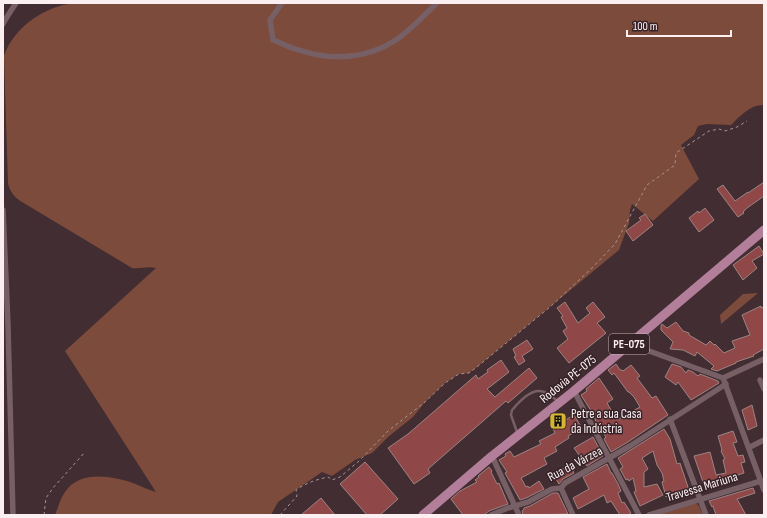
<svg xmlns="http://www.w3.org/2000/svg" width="767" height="518" font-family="'Sofia Sans Condensed',sans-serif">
<rect width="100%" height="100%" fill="#412d32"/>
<g fill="#7d4b3b">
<path d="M84,3H764V103L763,105C750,105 740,116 731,125L707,124L698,126L694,135L681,145L699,179L653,221L632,204L630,210L629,223L619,250L477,367L469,373L459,374L445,383L425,402L413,417L388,437L372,453L355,460L332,476L322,472L278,502L271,515H55C58,508 60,499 65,492C80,470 112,476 133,483C141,486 149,490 156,492L65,351L156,268C148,266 140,269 132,268L22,202C14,197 11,193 8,184L4,56C13,29 41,9 68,4C73,3 79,3 84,3Z"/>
<polygon points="758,293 721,324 720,315 743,294"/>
<polygon points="696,503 699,506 703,515 658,515"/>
</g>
<g fill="#904747" stroke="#9c8483">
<polygon points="764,182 764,196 747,208 743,212 744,213 738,217 717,189 723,185 735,201 748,192 748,193"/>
<polygon points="705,208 714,220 699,232 689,218 698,211 699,213"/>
<polygon points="645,214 653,225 633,241 626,231 641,220 639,218"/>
<polygon points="759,246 764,254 752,261 757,268 743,280 733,265"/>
<polygon points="565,302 578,323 590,313 586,308 593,302 605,317 597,323 606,333 569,363 557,348 568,339 563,331 567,328 561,317 563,316 557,308"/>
<polygon points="761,306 761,308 764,307 764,349 753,355 754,356 736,362 736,363 717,371 711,369 714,366 697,352 695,356 683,350 670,349 673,342 661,330 661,326 662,324 667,328 676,322 683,331 689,333 689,335 706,345 710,341 714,345 715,344 724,353 735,348 732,341 750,335 742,315"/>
<polygon points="527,340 533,349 522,356 525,361 519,365 514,357 516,356 513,349"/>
<polygon points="501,360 509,372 487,389 495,397 529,368 537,378 508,403 506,401 428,469 430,473 414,484 388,448 408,434 476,375 478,379 488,372 487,370"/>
<polygon points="616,364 620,370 622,370 623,371 631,365 640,376 637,378 652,398 656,396 668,415 628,442 611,452 604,439 606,437 599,427 598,427 593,414 581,395 587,391 586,389 599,378 613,399 607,403 617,420 640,407 634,397 629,392 628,392 614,373 612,375 608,370"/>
<polygon points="672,364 681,367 686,373 688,370 693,372 698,376 700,374 718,381 719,383 691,400 678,382 676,385 665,377"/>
<polygon points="752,405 757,426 748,430 742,410"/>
<polygon points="574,415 582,428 568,436 569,438 555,447 557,451 544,458 547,464 521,478 526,487 528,486 529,488 539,481 544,489 526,498 520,500 505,473 507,472 499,460 506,456 505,454 510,451 514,457 541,444 539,441 555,433 551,424 560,417 562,422"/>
<polygon points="664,429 670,439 677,464 680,463 689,490 671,495 671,494 666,497 662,482 664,481 662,473 657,465 653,451 642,458 648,469 644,472 644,487 657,484 663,495 640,506 634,492 636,491 633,478 629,481 628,479 626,480 620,469 623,467 618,458"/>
<polygon points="733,431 737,442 733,443 738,456 743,455 745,462 741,463 744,473 722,480 723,483 705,488 694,456 710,452 716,475 726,473 723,460 725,459 721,451 722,450 718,436"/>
<polygon points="593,437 603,456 587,466 574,448"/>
<polygon points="365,462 398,499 380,515 367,515 340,484"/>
<polygon points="607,464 611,473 612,473 618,484 621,491 618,493 622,503 624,502 631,513 627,515 620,515 611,501 607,503 604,495 578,509 573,498 589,489 583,477"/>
<polygon points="570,465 574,473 563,479 559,484 553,474"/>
<polygon points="489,467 492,471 491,472 497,484 499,483 508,504 489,511 484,515 463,515 451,499 460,491 477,482 475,480 479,477 478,476"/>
<polygon points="753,488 755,493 737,499 746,515 716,515 713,506 712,507 709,501"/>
<polygon points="553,493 558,493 568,514 523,515 522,511 524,509 524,508 530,506"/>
<polygon points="321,498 335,515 301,515"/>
</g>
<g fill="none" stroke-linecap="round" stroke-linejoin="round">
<g stroke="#a59498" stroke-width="1" stroke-dasharray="3 3" stroke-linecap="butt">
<polyline points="44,515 46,498 53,488 85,452"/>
<path d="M280,515L297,496L296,490C306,483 315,480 328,477L332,480L340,477L359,461L388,431L425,402L445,383L459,374L469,373L477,367L550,307L592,268L615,244L647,185L675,165L676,153L709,131L719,129L725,131L737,127L747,121"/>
</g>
<path stroke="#766065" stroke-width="2.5" d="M517,432L511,415L512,410C519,402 532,387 544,392C549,394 553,398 558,401"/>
<g stroke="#766065" stroke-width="5.5">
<path d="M282,3L270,20L273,40C282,43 290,48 299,50C331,61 367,59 396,40C411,30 424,15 437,3"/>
<polyline points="3,24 5,20 16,3"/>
<polyline points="3,210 8,325 13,515"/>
<polyline points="630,344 723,378"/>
<polyline points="723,378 764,490"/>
<polyline points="723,378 764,359"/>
<polyline points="760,380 764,389"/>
<polyline points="574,391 639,515"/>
<polyline points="670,419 706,515"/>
<polyline points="750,447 764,440"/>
<polyline points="492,456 519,515"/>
<polyline points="561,488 573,515"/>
<polyline points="491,515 508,508 528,502 552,489 561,488 565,483 630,446 726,384"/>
<polyline points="649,515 761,481"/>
</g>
<polyline stroke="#b37e99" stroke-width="9" points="423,515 492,456 574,391 764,230"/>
</g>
<defs>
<g id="building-square" transform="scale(0.9)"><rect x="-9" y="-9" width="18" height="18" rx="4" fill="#d5b534" stroke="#362328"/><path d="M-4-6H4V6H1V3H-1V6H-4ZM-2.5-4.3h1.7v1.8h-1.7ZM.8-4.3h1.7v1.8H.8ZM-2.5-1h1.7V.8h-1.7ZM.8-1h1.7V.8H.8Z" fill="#111"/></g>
</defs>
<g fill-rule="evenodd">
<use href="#building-square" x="558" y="421"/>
</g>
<g text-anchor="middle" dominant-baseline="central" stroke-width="3" stroke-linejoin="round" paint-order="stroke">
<rect fill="#362328" stroke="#c1b2b5" stroke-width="1" x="609" y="334" width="40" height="20" rx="3"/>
<g font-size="12" font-weight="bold" fill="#fceff2">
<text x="629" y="344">PE-075</text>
</g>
<g font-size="13" fill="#fceff2" stroke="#362328">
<text transform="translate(568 379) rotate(-39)">Rodovia PE-075</text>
<text transform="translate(575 464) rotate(-28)">Rua da Várzea</text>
<text transform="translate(702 487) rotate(-17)">Travessa Mariuna</text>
</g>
<g font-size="13" fill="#fceff2" stroke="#362328" text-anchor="start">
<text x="571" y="414">Petre a sua Casa<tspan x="571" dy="15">da Indústria</tspan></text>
</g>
</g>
<rect width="767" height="518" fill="none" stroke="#fceff2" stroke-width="8"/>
<path d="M627 30v6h104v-6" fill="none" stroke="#fceff2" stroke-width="2"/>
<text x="633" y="30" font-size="12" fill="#fceff2" stroke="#362328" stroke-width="3" paint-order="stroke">100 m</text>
</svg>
